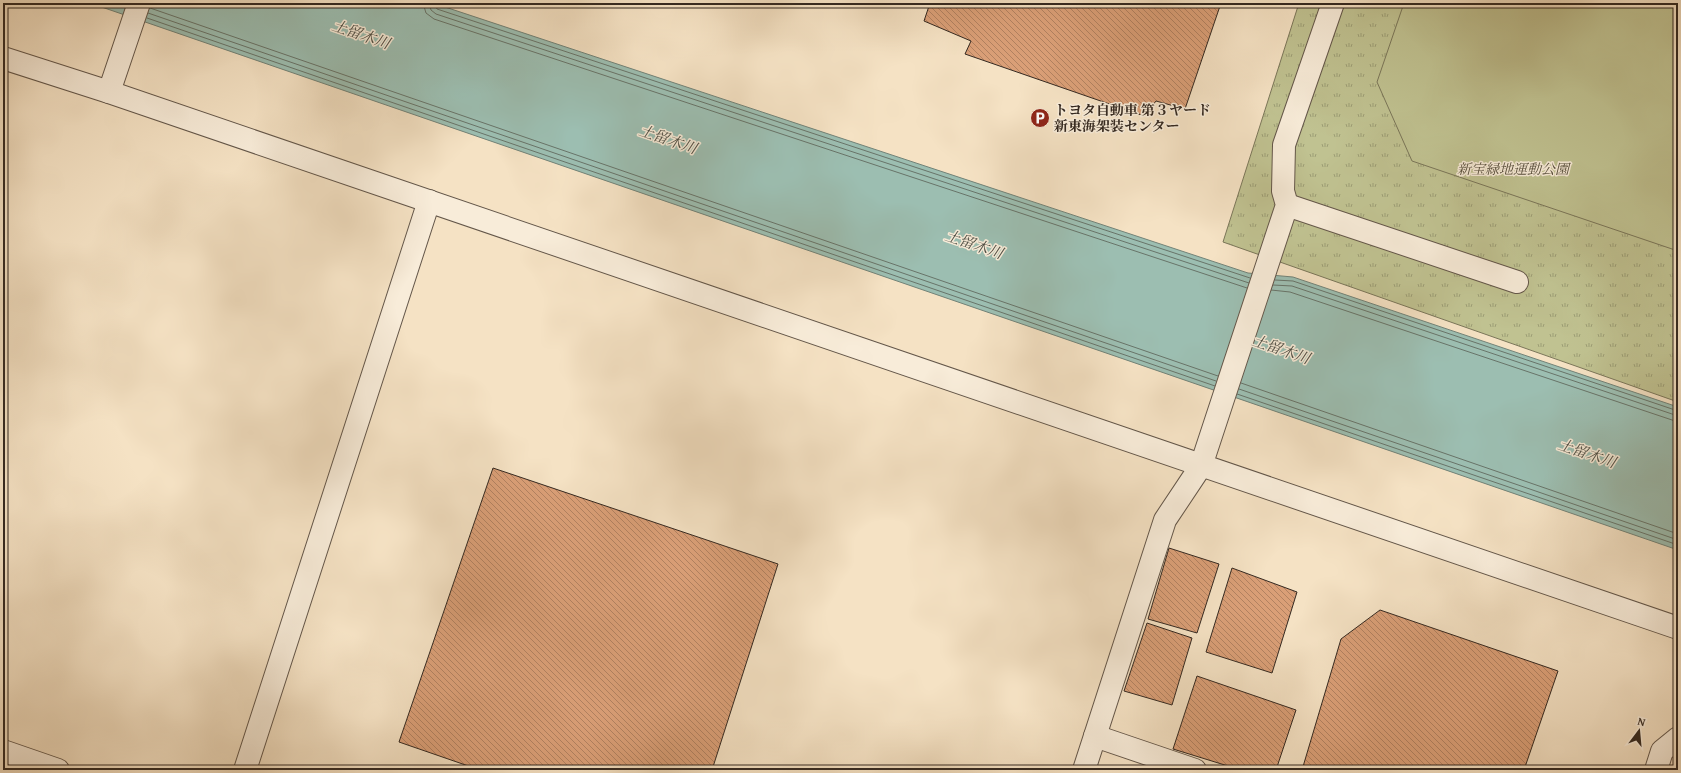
<svg xmlns="http://www.w3.org/2000/svg" width="1681" height="773" font-family="'Gentium Book Plus','Noto Serif JP',serif">
<defs>
<pattern id="grass-tufts" width="24" height="20" patternUnits="userSpaceOnUse"><rect width="24" height="20" fill="#c0c291"/><path d="M3 7l-1-3M5 7V3M7 7l1-3M15 17l-1-3M17 17v-4M19 17l1-3" fill="none" stroke="#9d9e76"/></pattern>
<pattern id="building-back-hatch" width="6" height="6" patternUnits="userSpaceOnUse"><rect width="6" height="6" fill="#da9f77"/><path d="M-1 5l2 2M0 0l6 6M5-1l2 2" fill="none" stroke="#b28261"/></pattern>
</defs>
<rect width="100%" height="100%" fill="#f5e2c4"/>
<filter id="stains"><feTurbulence type="fractalNoise" baseFrequency=".005" numOctaves="4"/><feColorMatrix values="0 0 0 0 .2 0 0 0 0 .09 0 0 0 0 .02 0 0 0 .5 -.17"/></filter>
<radialGradient id="worn" r=".72"><stop offset=".6" stop-color="#630" stop-opacity="0"/><stop offset="1" stop-color="#630" stop-opacity=".3"/></radialGradient>
<polygon fill="url(#grass-tufts)" stroke="#7a7659" points="1299,3 1678,3 1678,402 1223,242"/>
<polygon fill="#c0c291" stroke="#7a7659" points="1404,3 1678,3 1678,251 1412,161 1377,82"/>
<polygon fill="#9cbeb1" stroke="#728277" points="90,3 433,3 1248,273 1293,277 1678,407 1678,550"/>
<g fill="none" stroke-linecap="round" stroke-linejoin="round">
<g stroke="#687469" stroke-width="1">
<polyline points="423,3 426,13 434,19 1247,288"/>
<polyline points="429,3 431,10 436,14 1249,283"/>
<polyline points="434,3 437,9 1250,278"/>
<polyline points="150,8 1218,376"/>
<polyline points="148,13 1216,381"/>
<polyline points="147,18 1215,386"/>
<polyline points="1275,280 1293,281 1678,411"/>
<polyline points="1273,285 1292,286 1678,416"/>
<polyline points="1271,290 1290,292 1678,422"/>
<polyline points="1241,383 1678,534"/>
<polyline points="1239,389 1678,540"/>
<polyline points="1237,394 1678,545"/>
</g>
</g>
<g fill="url(#building-back-hatch)" stroke="#342921">
<polygon points="930,3 1221,3 1185,109 1156,101 1144,116 965,54 971,41 924,21"/>
<polygon points="493,468 778,564 712,770 480,770 399,742"/>
<polygon points="1169,548 1219,564 1197,633 1148,619"/>
<polygon points="1232,568 1297,592 1272,673 1206,652"/>
<polygon points="1380,610 1558,671 1524,770 1302,770 1341,639"/>
<polygon points="1147,623 1192,638 1172,705 1124,691"/>
<polygon points="1197,676 1296,710 1276,770 1241,770 1173,749"/>
</g>
<g fill="none" stroke-linecap="round" stroke-linejoin="round">
<g stroke="#64574a" stroke-width="24">
<g id="minor">
<polyline points="3,58 109,92 1678,628"/>
<polyline points="109,92 139,3"/>
<polyline points="1287,205 1517,282"/>
<polyline points="1095,736 1195,770"/>
<polyline points="3,751 58,770"/>
<polyline points="245,770 429,201"/>
<polyline points="1084,770 1165,520 1201,466 1278,232 1287,205 1283,191 1284,145 1333,3"/>
<polyline points="1656,770 1662,751 1678,738"/>
</g>
</g>
<use href="#minor" stroke="#f8ecd9" stroke-width="22"/>
</g>
<defs>
<g id="parking-disc" transform="scale(1)"><circle r="9.5" fill="#8f2418" stroke="#f8ecd9"/><path d="M-3.5-5.5H1a3.5 3.5 0 0 1 0 7H-1V5.5H-3.5ZM-1-3.4V-.6H.8a1.4 1.4 0 0 0 0-2.8Z" fill="#fff"/></g>
</defs>
<g fill-rule="evenodd">
<use href="#parking-disc" x="1040" y="118"/>
</g>
<g text-anchor="middle" dominant-baseline="central" stroke-width="3" stroke-linejoin="round" paint-order="stroke">
<g font-size="14" font-weight="bold" fill="#342921" stroke="#f8ecd9" text-anchor="start">
<text x="1054" y="110">トヨタ自動車 第３ヤード<tspan x="1054" dy="16">新東海架装センター</tspan></text>
</g>
<g font-size="14" font-style="italic" fill="#574f3d" stroke="#f8ecd9">
<text x="1513" y="169">新宝緑地運動公園</text>
</g>
<g font-size="15" font-style="italic" fill="#4e4e45" stroke="#f8ecd9">
<text transform="translate(361 34) rotate(19)">土留木川</text>
<text transform="translate(668 139) rotate(19)">土留木川</text>
<text transform="translate(974 244) rotate(19)">土留木川</text>
<text transform="translate(1281 349) rotate(19)">土留木川</text>
<text transform="translate(1587 453) rotate(19)">土留木川</text>
</g>
</g>
<rect width="1681" height="773" fill="none" stroke="#f5e2c4" stroke-width="16"/>
<rect x="4" y="4" width="1673" height="765" fill="none" stroke="#342921" stroke-width="2"/>
<rect x="8" y="8" width="1665" height="757" fill="none" stroke="#342921"/>
<g transform="translate(1639 731) rotate(16)" stroke="#f8ecd9" stroke-width="3" paint-order="stroke">
<path d="M0-3L7 15L0 10L-7 15Z" fill="#342921"/>
<text y="-6" font-size="11" font-weight="bold" text-anchor="middle" fill="#342921">N</text>
</g>
<rect width="100%" height="100%" filter="url(#stains)"/>
<rect width="100%" height="100%" fill="url(#worn)"/>
</svg>
